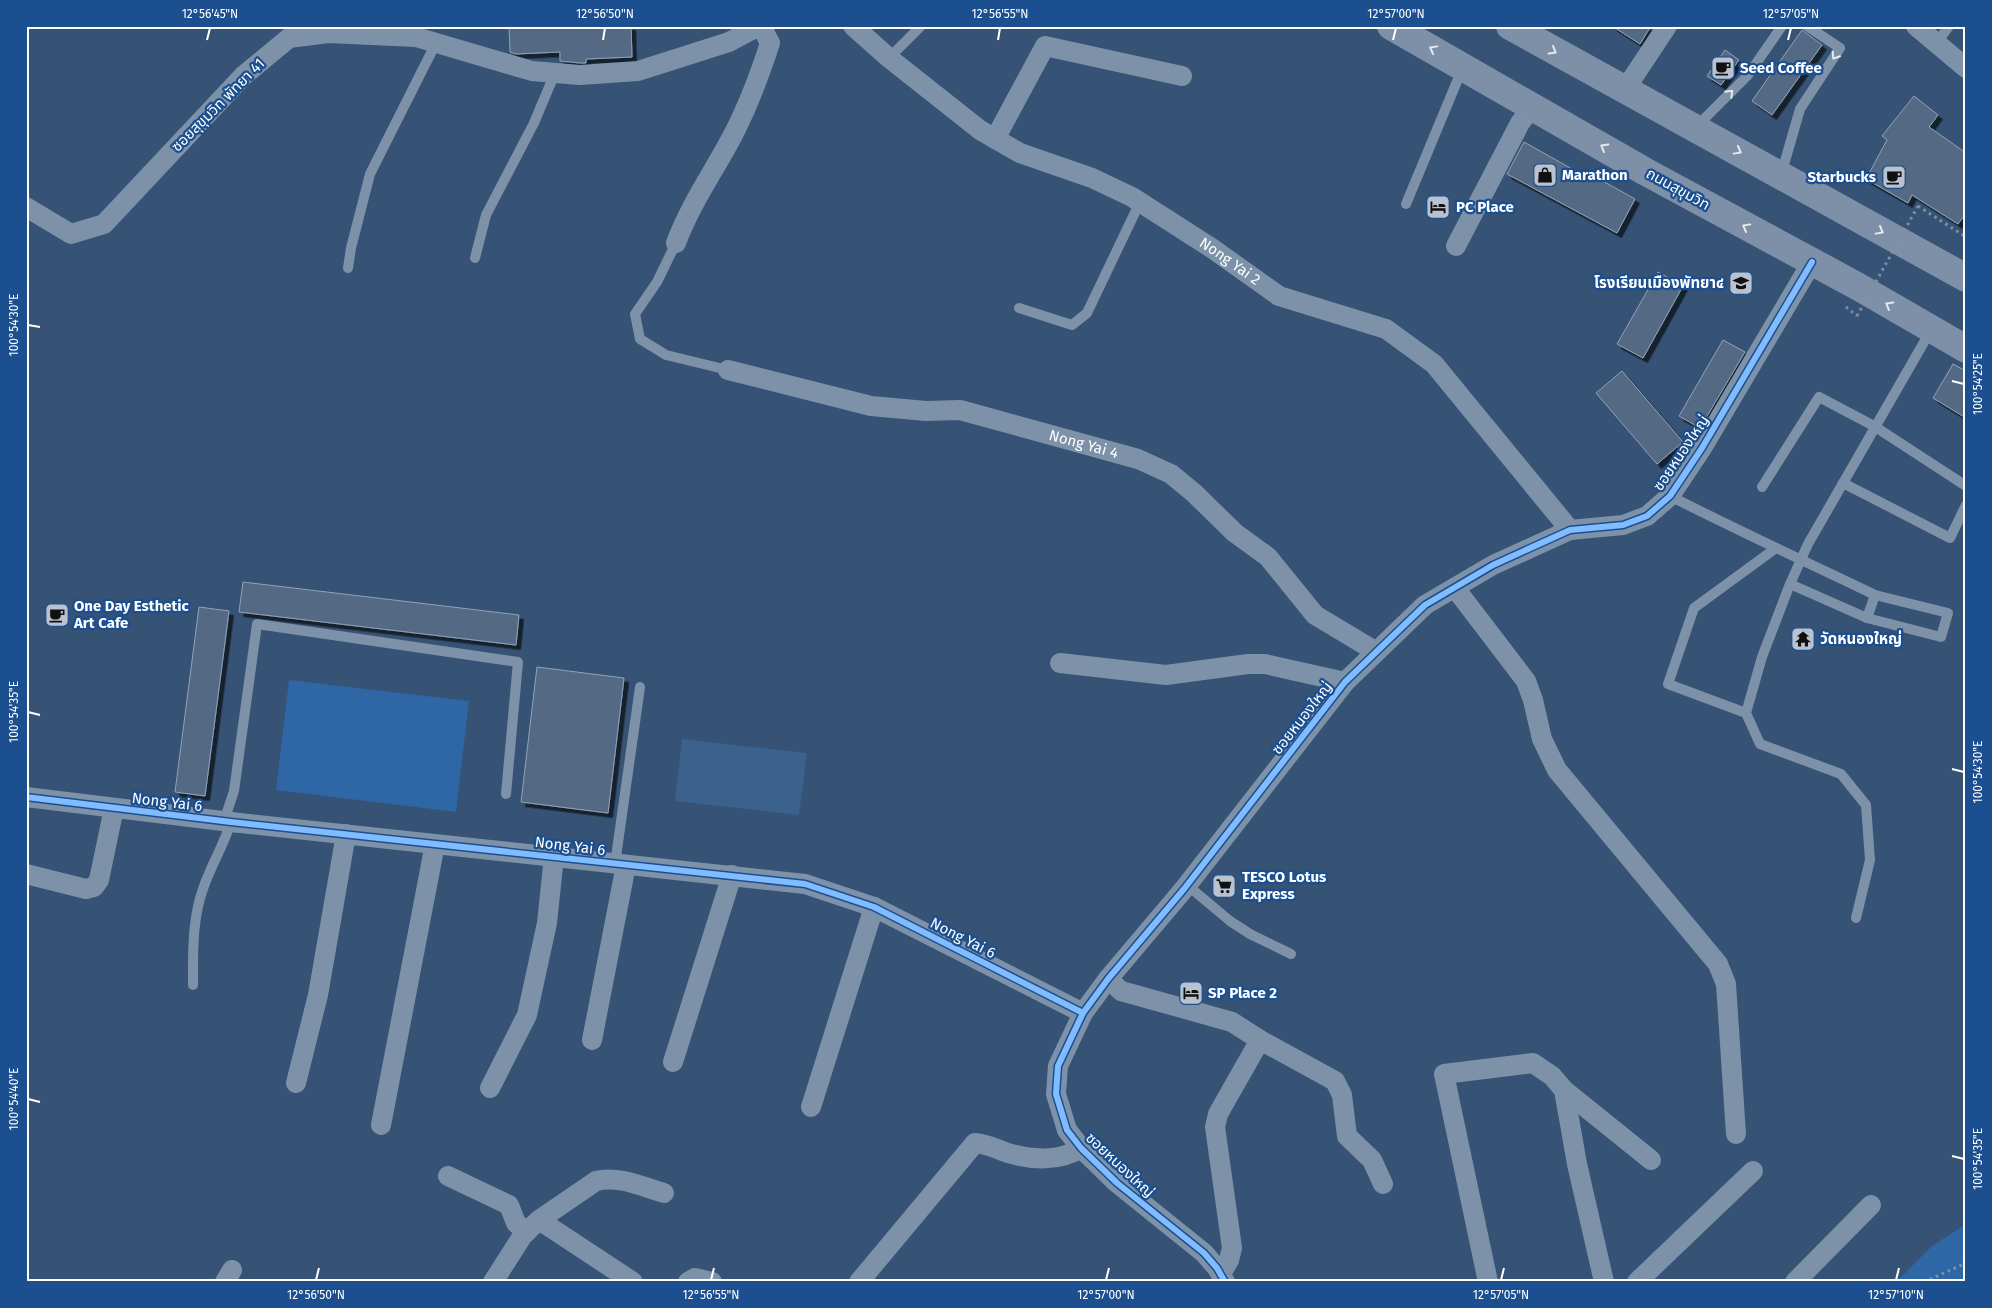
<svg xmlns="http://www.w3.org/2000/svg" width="1992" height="1308" font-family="'Fira Sans','Noto Sans Thai',sans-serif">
<defs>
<filter id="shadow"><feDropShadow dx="4.5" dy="4.5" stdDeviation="0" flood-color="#0009"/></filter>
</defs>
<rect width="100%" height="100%" fill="#365274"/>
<g fill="#2f66a5">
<polygon points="289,680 469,701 456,812 276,790"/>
<polygon points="1966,1224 1966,1282 1896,1282 1932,1246"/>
</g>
<polygon fill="#3b618d" points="682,739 807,753 799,815 675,801"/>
<g fill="#526984" stroke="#92a2b6" filter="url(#shadow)">
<polygon points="509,26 631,26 632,57 586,59 586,63 580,63 560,61 560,52 516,54 510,52"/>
<polygon points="1612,26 1651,26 1640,44"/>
<polygon points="1802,30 1822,45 1772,115 1752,101"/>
<polygon points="1725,50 1739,60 1721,85 1707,76"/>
<polygon points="1914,96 1938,115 1929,127 1966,153 1966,213 1958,224 1912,195 1908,203 1866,179 1887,140 1882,136"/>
<polygon points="1524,142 1590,179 1592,175 1635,199 1617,233 1507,174"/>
<polygon points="1658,272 1683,286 1643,358 1617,344"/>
<polygon points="1723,340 1745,352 1700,428 1679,416"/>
<polygon points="1953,364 1966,371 1966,418 1933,398"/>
<polygon points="1622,371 1683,442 1657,464 1596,393"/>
<polygon points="243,582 519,615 516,645 239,612"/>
<polygon points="199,607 229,611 205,796 175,792"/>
<polygon points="537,667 624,678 608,813 521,802"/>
</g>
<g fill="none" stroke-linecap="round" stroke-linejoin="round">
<g stroke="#7d92a8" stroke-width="3" stroke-dasharray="2.5 4" stroke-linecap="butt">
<polyline points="1918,206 1966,237"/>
<polyline points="1846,307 1857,316"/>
<polyline points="1924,1282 1966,1263"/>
</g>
<g stroke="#7d92a8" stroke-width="10">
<polyline points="1936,44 1949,26"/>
<polyline points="889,58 921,26"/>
<polyline points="1696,127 1748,75 1782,26"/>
<polyline points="1781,175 1800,109 1840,48 1807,26"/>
<polyline points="1406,204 1463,67"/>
<polyline points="676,243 657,282 635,314 640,339 666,355 728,370"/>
<polyline points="475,258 486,215 534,123 555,73"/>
<polyline points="348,268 351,248 370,174 436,43"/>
<polyline points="1019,308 1072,325 1087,313 1140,202"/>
<polyline points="1843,483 1950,538 1966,505"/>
<polyline points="1762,487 1819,397 1874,426 1966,486"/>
<path d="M1670,496C1737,530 1806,562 1875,595L1867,618L1790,584L1808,544L1931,330"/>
<polyline points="1790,584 1762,657 1746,713 1760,744 1841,774 1866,805 1870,860 1856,918"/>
<polyline points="1867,618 1941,637 1948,613 1875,595"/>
<polyline points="1746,713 1668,684 1694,608 1776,548"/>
<polyline points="224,821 234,791 257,624 518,662 506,794"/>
<polyline points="615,864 640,687"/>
<polyline points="1187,885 1230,921 1250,934 1291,954"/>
<path d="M193,985C193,951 192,918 204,886C212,864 224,844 231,822"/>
</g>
<g stroke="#7d92a8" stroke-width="20">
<path id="s1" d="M853,26L889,58L980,130L1020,153L1092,178L1132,197L1213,249L1279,296L1386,329L1434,364L1570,530"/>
<polyline points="1916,26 1966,68"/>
<polyline points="1624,91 1667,26"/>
<polyline points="995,139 1045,46 1182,76"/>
<polyline points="26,207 71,234 104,224 243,76 289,38 328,33 416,37 532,71 580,75 638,71 729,42 759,26"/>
<path d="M676,243C690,205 714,171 733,135C748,106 760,74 770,43L761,26"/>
<polyline points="1456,246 1520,123 1533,106"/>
<path id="s2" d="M728,370L871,406L926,411L960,410L1138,459L1171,474L1194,493L1235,533L1268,557L1315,615L1375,651"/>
<polyline points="1455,588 1526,681 1533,700 1542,739 1557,770 1718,964 1726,984 1736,1134"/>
<polyline points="1060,663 1166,675 1248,664 1265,664 1345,682"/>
<polyline points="26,797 231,822 805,884 874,907 1083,1013"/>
<polyline points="26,874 86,889 94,887 99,880 114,808"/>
<polyline points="1108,979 1121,991 1232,1022 1260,1040 1335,1081 1342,1095 1347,1136 1372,1160 1383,1184"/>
<polyline points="592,1040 626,865"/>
<polyline points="673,1062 732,875"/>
<polyline points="296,1083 318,995 346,834"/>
<polyline points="490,1088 527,1015 547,923 554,856"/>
<polyline points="1564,1090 1651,1160"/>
<polyline points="811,1107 874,907"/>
<polyline points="381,1125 435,844"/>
<polyline points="448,1176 509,1205 516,1223 527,1232"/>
<path d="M539,1220L596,1181C618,1175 643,1187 664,1193"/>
<polyline points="1221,1274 1229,1260 1232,1248 1215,1127 1218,1114 1260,1040"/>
<polyline points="225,1282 232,1270"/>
<polyline points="493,1282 523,1235 539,1220 633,1282"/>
<polyline points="688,1282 695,1278 712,1282"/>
<path d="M859,1282L975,1143C988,1144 996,1149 1008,1153C1031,1160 1060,1162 1081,1148"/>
<polyline points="1225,1282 1217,1268 1204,1253 1117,1183 1081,1148 1067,1130 1056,1094 1058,1066 1083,1013 1108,979 1184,889 1345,682 1425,605 1493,565 1570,530 1623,525 1647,516 1670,496 1702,448 1812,262"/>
<polyline points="1488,1282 1444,1074 1533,1063 1552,1076 1564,1090 1577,1164 1604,1282"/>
<polyline points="1637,1282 1753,1171"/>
<polyline points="1795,1282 1871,1205"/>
</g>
<g stroke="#7e90a7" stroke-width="28">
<polyline points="1391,26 1646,172 1857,286 1966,349"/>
<polyline points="1510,26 1966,278"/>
</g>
<polyline stroke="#7d92a8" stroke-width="3" stroke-dasharray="2.5 4" stroke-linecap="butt" points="1857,316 1918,206"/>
<g stroke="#1b4f8f" stroke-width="9">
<g id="cycleway">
<polyline points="26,797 231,822 805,884 874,907 1083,1013"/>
<polyline points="1225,1282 1217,1268 1204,1253 1117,1183 1081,1148 1067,1130 1056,1094 1058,1066 1083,1013 1108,979 1184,889 1345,682 1425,605 1493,565 1570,530 1623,525 1647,516 1670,496 1702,448 1812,262"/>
</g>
</g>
<use href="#cycleway" stroke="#80bcff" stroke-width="6"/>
</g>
<defs><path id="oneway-chevron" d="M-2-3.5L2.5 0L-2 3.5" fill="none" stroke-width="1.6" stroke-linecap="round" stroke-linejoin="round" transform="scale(1.25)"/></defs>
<g stroke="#e5e9ed">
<use href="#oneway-chevron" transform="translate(1433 49) rotate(-151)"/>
<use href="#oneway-chevron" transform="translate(1553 51) rotate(30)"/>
<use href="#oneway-chevron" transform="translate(1604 147) rotate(-150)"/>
<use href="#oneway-chevron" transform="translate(1738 151) rotate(29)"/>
<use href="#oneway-chevron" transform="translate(1746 227) rotate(-151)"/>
<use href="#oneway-chevron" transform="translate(1880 231) rotate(29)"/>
<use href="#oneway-chevron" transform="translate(1889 305) rotate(-150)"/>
</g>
<g stroke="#e5e9ee">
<use href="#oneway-chevron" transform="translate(1835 56) rotate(123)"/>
<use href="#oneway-chevron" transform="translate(1730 93) rotate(-45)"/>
</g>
<path fill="none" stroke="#fff" stroke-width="2" d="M207,40L210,28M603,40L605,28M998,40L1000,28M1393,40L1396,28M1788,40L1791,28M28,325L40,327M1952,381L1964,384M28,712L40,715M1952,769L1964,772M28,1099L40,1102M1952,1156L1964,1159M316,1280L319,1268M711,1280L714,1268M1106,1280L1109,1268M1501,1280L1504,1268M1896,1280L1899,1268"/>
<defs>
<g id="cafe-square" transform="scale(1.25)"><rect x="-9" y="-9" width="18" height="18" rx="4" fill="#b9c2ce" stroke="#1b4f8f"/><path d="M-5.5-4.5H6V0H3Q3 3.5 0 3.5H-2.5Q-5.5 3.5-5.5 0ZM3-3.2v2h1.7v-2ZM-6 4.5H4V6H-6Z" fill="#111"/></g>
<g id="shop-square" transform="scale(1.25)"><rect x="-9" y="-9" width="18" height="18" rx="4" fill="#b9c2ce" stroke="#1b4f8f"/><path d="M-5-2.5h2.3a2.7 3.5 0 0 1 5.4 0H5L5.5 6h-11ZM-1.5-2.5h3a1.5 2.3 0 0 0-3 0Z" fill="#111"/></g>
<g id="hotel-square" transform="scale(1.25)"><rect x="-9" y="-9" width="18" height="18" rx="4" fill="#b9c2ce" stroke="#1b4f8f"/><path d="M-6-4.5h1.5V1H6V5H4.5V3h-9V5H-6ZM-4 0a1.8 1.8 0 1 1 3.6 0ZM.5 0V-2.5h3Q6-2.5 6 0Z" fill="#111"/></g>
<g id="school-square" transform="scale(1.25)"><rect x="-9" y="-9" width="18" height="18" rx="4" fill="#b9c2ce" stroke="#1b4f8f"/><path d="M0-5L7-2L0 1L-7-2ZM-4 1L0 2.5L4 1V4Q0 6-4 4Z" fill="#111"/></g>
<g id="temple-square" transform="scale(1.25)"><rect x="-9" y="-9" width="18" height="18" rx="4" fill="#b9c2ce" stroke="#1b4f8f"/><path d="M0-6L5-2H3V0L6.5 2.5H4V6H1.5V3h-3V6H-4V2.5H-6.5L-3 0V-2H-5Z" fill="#111"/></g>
<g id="supermarket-square" transform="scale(1.25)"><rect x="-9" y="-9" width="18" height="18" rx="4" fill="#b9c2ce" stroke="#1b4f8f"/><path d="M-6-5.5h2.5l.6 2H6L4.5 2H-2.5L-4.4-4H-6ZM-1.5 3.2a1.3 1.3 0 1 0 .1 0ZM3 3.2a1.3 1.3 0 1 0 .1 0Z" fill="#111"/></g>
</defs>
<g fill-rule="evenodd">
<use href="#cafe-square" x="1723" y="68"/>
<use href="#shop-square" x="1545" y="175"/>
<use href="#cafe-square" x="1894" y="177"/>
<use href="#hotel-square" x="1438" y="207"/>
<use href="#school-square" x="1741" y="283"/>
<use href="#cafe-square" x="57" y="615"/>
<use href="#temple-square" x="1803" y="639"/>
<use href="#supermarket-square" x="1224" y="886"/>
<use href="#hotel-square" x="1191" y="993"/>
</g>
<g text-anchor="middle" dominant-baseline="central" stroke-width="4.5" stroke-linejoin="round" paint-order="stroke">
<g font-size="15" font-weight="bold" fill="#fff" stroke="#1b4f8f" text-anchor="start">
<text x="1740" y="68">Seed Coffee</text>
<text x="1562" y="175">Marathon</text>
<text x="1876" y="177" text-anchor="end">Starbucks</text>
<text x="1456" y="207">PC Place</text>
<text x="1724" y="283" text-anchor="end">โรงเรียนเมืองพัทยา๔</text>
<text x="74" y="606">One Day Esthetic<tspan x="74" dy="17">Art Cafe</tspan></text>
<text x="1820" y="639">วัดหนองใหญ่</text>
<text x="1242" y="877">TESCO Lotus<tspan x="1242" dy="17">Express</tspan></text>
<text x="1208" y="993">SP Place 2</text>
</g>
<g font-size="15" fill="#fff" stroke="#1b4f8f">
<text transform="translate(218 105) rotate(-45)">ซอยสุขุมวิท พัทยา 41</text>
<text transform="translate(1678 189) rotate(29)">ถนนสุขุมวิท</text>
<text stroke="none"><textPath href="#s1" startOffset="448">Nong Yai 2</textPath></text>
<text stroke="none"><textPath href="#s2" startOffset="365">Nong Yai 4</textPath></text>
<text transform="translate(1681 453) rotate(-56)">ซอยหนองใหญ่</text>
<text transform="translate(1302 718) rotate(-52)">ซอยหนองใหญ่</text>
<text transform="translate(167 802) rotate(7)">Nong Yai 6</text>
<text transform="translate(570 846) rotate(7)">Nong Yai 6</text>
<text transform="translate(963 938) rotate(27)">Nong Yai 6</text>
<text transform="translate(1120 1165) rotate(43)">ซอยหนองใหญ่</text>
</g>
</g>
<rect width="1992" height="1308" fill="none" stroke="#1b4f8f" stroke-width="55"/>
<rect x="28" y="28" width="1936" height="1252" fill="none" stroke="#fff" stroke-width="2"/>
<g font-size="12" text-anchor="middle" fill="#fff">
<text x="210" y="18">12°56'45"N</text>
<text x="605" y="18">12°56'50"N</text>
<text x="1000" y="18">12°56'55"N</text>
<text x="1396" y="18">12°57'00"N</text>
<text x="1791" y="18">12°57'05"N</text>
<text transform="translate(14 325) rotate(-90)" y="4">100°54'30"E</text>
<text transform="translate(1978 384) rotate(-90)" y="4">100°54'25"E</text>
<text transform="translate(14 712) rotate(-90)" y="4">100°54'35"E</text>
<text transform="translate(1978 772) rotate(-90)" y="4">100°54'30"E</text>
<text transform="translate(14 1099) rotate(-90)" y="4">100°54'40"E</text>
<text transform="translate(1978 1159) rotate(-90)" y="4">100°54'35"E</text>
<text x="316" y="1299">12°56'50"N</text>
<text x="711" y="1299">12°56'55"N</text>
<text x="1106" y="1299">12°57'00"N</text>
<text x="1501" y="1299">12°57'05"N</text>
<text x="1896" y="1299">12°57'10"N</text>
</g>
</svg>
